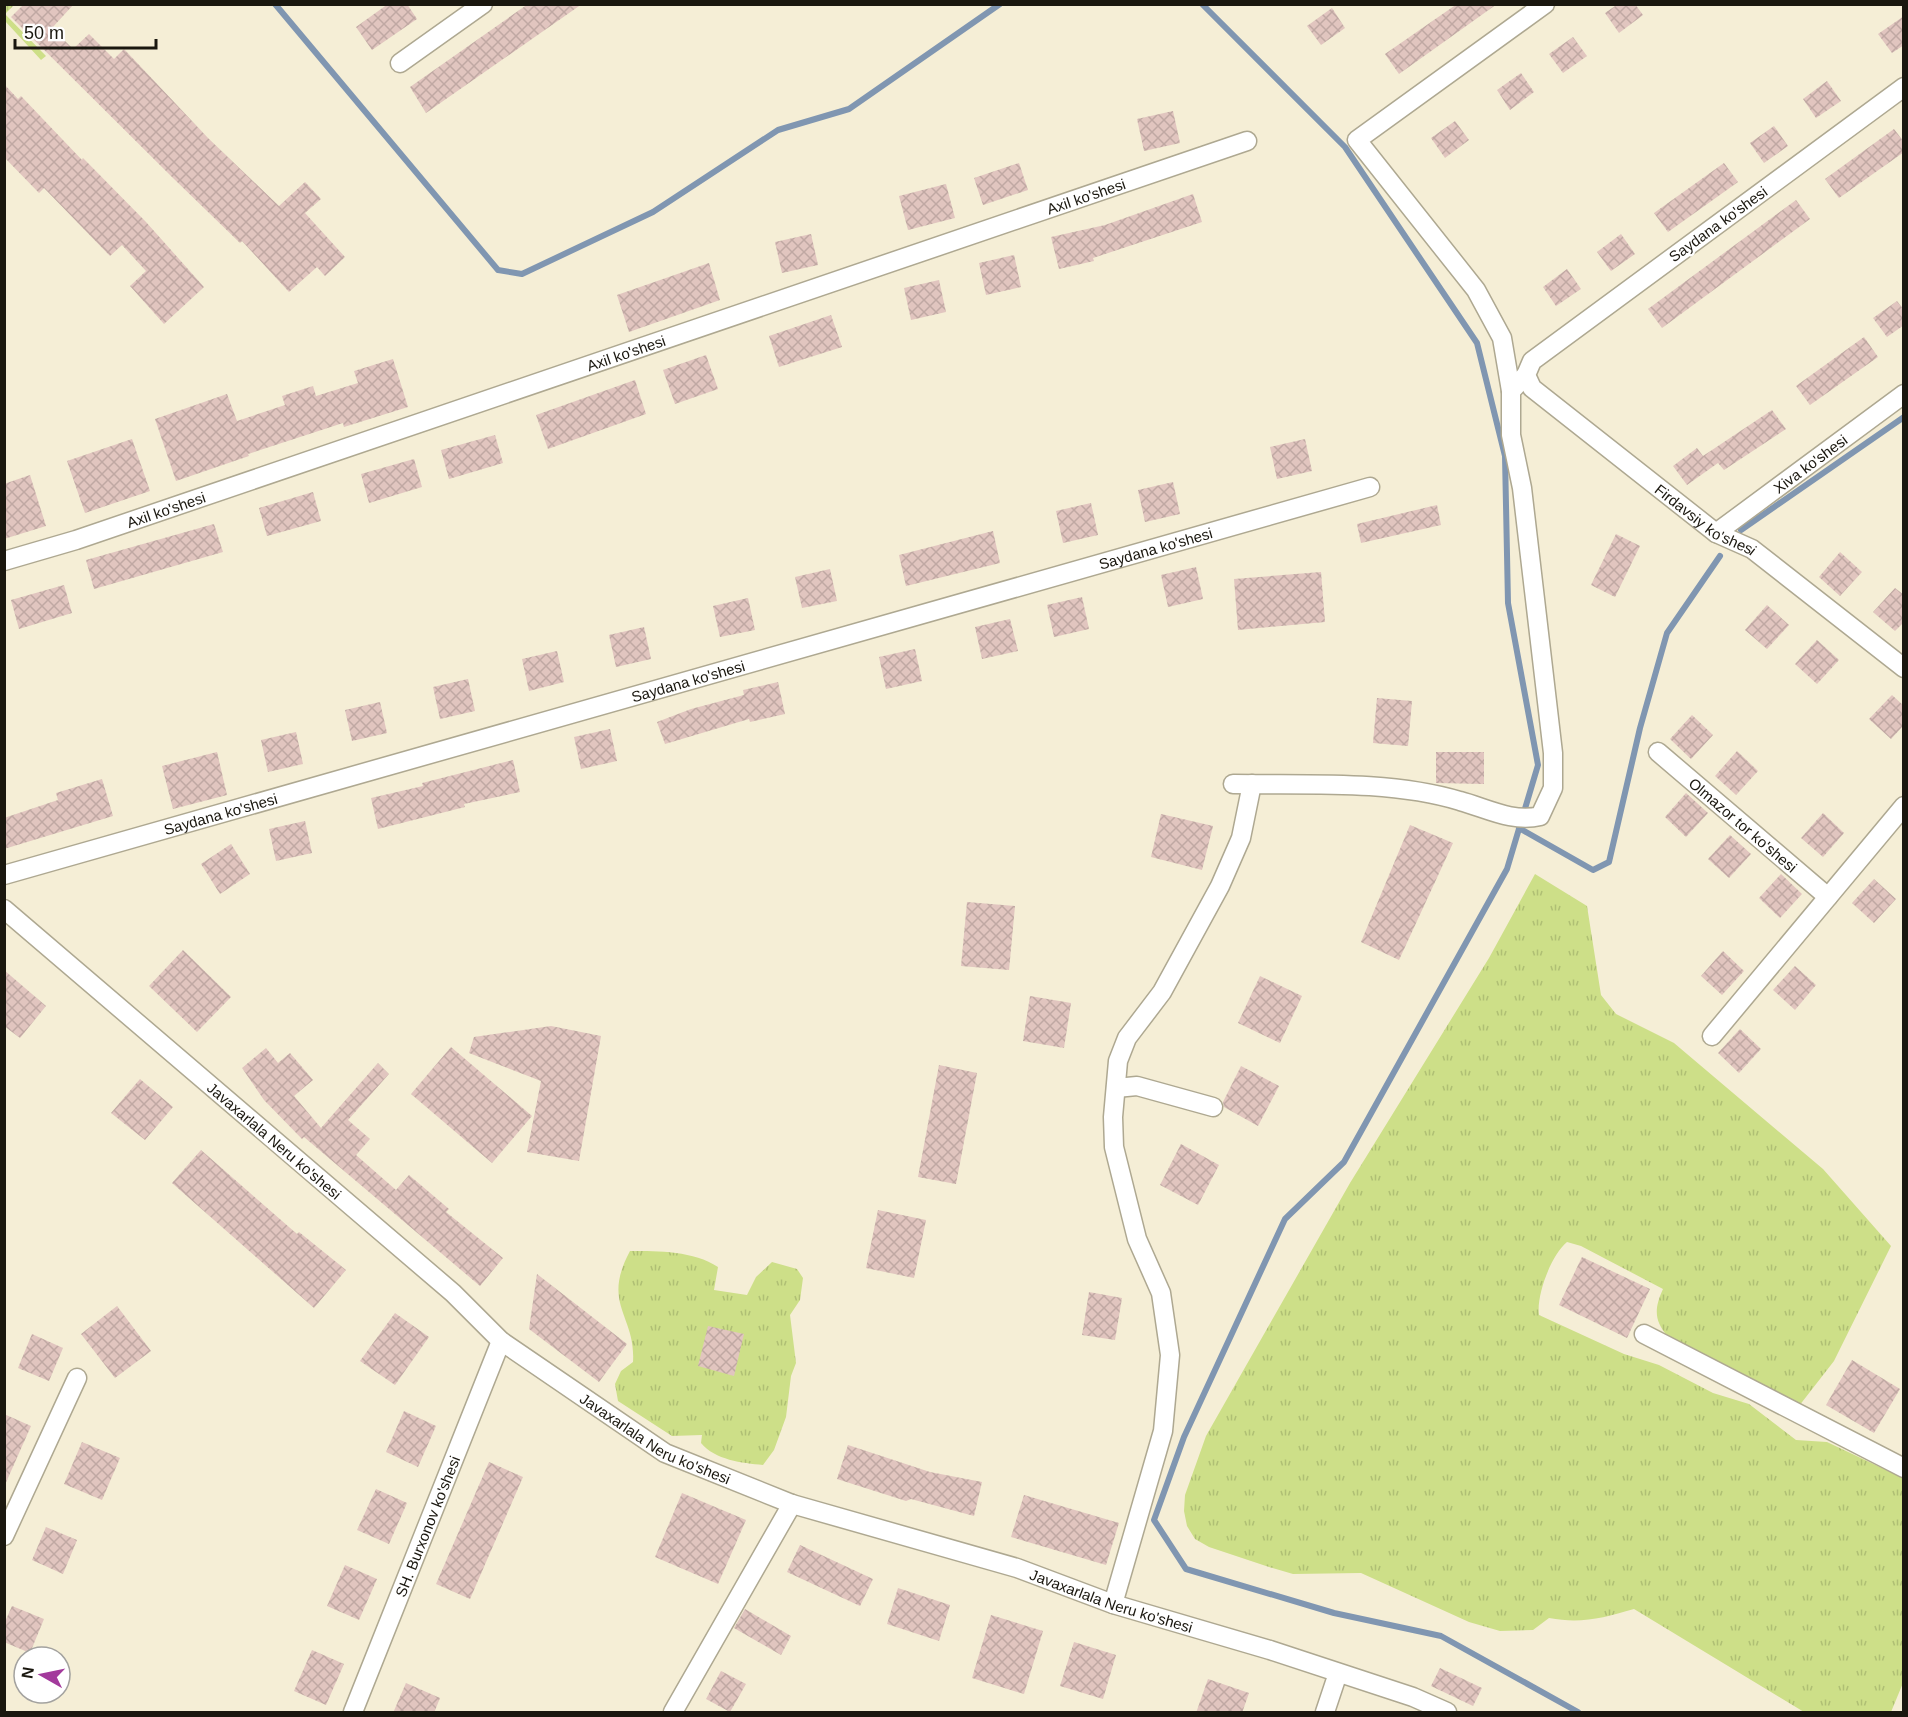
<svg xmlns="http://www.w3.org/2000/svg" width="1908" height="1717" font-family="Arial,sans-serif">
<defs>
<pattern id="grass-tufts" width="24" height="20" patternUnits="userSpaceOnUse" patternTransform="scale(1.5)"><rect width="24" height="20" fill="#cddf88"/><path d="M3 7l-1-3M5 7V3M7 7l1-3M15 17l-1-3M17 17v-4M19 17l1-3" fill="none" stroke="#afbf74"/></pattern>
<pattern id="building-cross-hatch" width="8" height="8" patternUnits="userSpaceOnUse" patternTransform="scale(1.5)"><rect width="8" height="8" fill="#e1c5bf"/><path d="M0 0l8 8M0 8l8-8" fill="none" stroke="#c0a8a3"/></pattern>
</defs>
<rect width="100%" height="100%" fill="#f5eed6"/>
<g fill="url(#grass-tufts)">
<polygon points="5,4 14,5 5,14 46,56 41,60 5,21"/>
<path d="M1535,874L1587,906L1601,995L1616,1014L1674,1043L1823,1169L1891,1246L1834,1361L1799,1406L1668,1337C1654,1320 1654,1309 1663,1289L1581,1246L1567,1242C1551,1255 1536,1296 1539,1315L1624,1354L1659,1365L1713,1393L1749,1404L1796,1440L1827,1442L1903,1478V1683L1891,1712H1804L1634,1609C1603,1618 1581,1624 1549,1618L1533,1630L1500,1631L1469,1622L1361,1573L1293,1574L1269,1567L1209,1547L1195,1539L1187,1526L1184,1511L1185,1495L1206,1436L1350,1183L1489,958Z"/>
<path d="M630,1251C659,1251 694,1251 718,1267L714,1290L747,1295L756,1277L772,1262L797,1269L803,1278L800,1300L790,1315L796,1363L791,1376L786,1417L774,1450L763,1465C742,1463 715,1460 701,1443L702,1435L672,1436L618,1401L615,1384L621,1371L633,1362C636,1315 601,1305 630,1251Z"/>
</g>
<g fill="none" stroke-linecap="round" stroke-linejoin="round">
<g stroke="#8096b1" stroke-width="6">
<polyline points="275,4 498,270 522,274 653,212 778,130 849,109 1000,4"/>
<polyline points="1202,4 1345,147 1477,343 1505,456 1508,603 1538,765 1507,869 1344,1162 1285,1219 1184,1437 1154,1520 1186,1569 1334,1613 1441,1636 1578,1712"/>
<polyline points="1741,530 1904,417"/>
<polyline points="1519,828 1593,870 1609,862 1640,728 1667,633 1720,556"/>
</g>
</g>
<g fill="url(#building-cross-hatch)">
<polygon points="24,4 74,4 52,28 73,49 89,34 114,59 124,49 208,138 279,206 305,182 321,199 305,213 345,257 325,276 317,267 289,292 242,241 240,243 173,178 11,17"/>
<polygon points="388,4 407,4 417,19 372,50 356,27"/>
<polygon points="528,4 582,4 426,113 410,87"/>
<polygon points="1457,4 1497,4 1399,74 1385,54"/>
<polygon points="1618,4 1635,4 1643,15 1619,33 1605,13"/>
<polygon points="1332,8 1345,28 1321,45 1307,26"/>
<polygon points="1904,16 1904,45 1892,53 1878,34"/>
<polygon points="1573,37 1587,56 1563,73 1549,54"/>
<polygon points="1521,73 1534,92 1510,110 1497,90"/>
<polygon points="1827,81 1841,101 1816,118 1803,99"/>
<polygon points="4,84 18,99 21,96 82,160 83,158 146,222 204,287 164,324 130,286 146,271 122,245 110,256 44,188 39,193 4,157"/>
<polygon points="1173,111 1180,143 1144,151 1137,119"/>
<polygon points="1455,121 1469,140 1445,158 1431,138"/>
<polygon points="1774,126 1788,146 1764,163 1750,143"/>
<polygon points="1894,129 1904,142 1904,152 1839,198 1825,179"/>
<polygon points="1019,163 1028,190 983,205 974,178"/>
<polygon points="1724,163 1738,182 1668,232 1654,213"/>
<polygon points="946,184 955,218 908,230 899,196"/>
<polygon points="1193,194 1202,222 1093,258 1094,261 1059,269 1051,237 1105,225"/>
<polygon points="1796,200 1810,219 1662,328 1648,309"/>
<polygon points="811,234 818,265 782,273 775,242"/>
<polygon points="1621,234 1635,254 1611,271 1597,252"/>
<polygon points="1014,255 1021,287 986,295 979,263"/>
<polygon points="709,263 720,300 629,332 617,295"/>
<polygon points="1567,269 1581,289 1556,306 1543,287"/>
<polygon points="939,280 946,312 911,320 904,288"/>
<polygon points="1897,301 1904,310 1904,325 1887,337 1873,318"/>
<polygon points="831,315 842,347 779,367 769,336"/>
<polygon points="1864,337 1878,357 1810,405 1796,386"/>
<polygon points="706,355 718,389 675,404 663,370"/>
<polygon points="393,359 408,407 344,427 343,423 248,454 249,456 176,481 155,419 227,394 237,421 285,405 282,396 313,386 316,396 358,383 354,371"/>
<polygon points="635,380 646,414 548,449 536,415"/>
<polygon points="1772,410 1786,429 1724,470 1718,463 1687,485 1673,466 1697,448 1703,456"/>
<polygon points="495,435 503,463 449,479 441,450"/>
<polygon points="132,439 150,491 85,513 67,461"/>
<polygon points="1305,439 1312,471 1277,479 1270,447"/>
<polygon points="414,459 422,487 369,503 361,474"/>
<polygon points="30,475 46,526 4,539 4,484"/>
<polygon points="1173,482 1180,514 1145,522 1138,490"/>
<polygon points="313,492 321,521 267,536 259,508"/>
<polygon points="1091,503 1098,535 1063,543 1056,511"/>
<polygon points="1437,505 1441,525 1361,543 1357,524"/>
<polygon points="214,524 223,552 94,589 86,560"/>
<polygon points="993,531 1000,563 906,586 899,555"/>
<polygon points="1616,534 1640,546 1615,597 1591,585"/>
<polygon points="1840,552 1862,572 1840,596 1819,577"/>
<polygon points="1196,567 1203,599 1168,607 1161,575"/>
<polygon points="830,569 837,601 802,608 795,577"/>
<polygon points="1321,572 1325,622 1238,630 1234,579"/>
<polygon points="64,585 72,613 19,629 11,600"/>
<polygon points="1895,588 1904,595 1904,622 1895,631 1873,612"/>
<polygon points="1082,597 1089,629 1054,637 1047,605"/>
<polygon points="748,598 755,630 720,637 713,606"/>
<polygon points="1767,605 1789,625 1767,649 1745,630"/>
<polygon points="1010,619 1018,651 982,659 975,627"/>
<polygon points="644,627 651,659 616,667 609,635"/>
<polygon points="1817,640 1839,660 1817,684 1795,664"/>
<polygon points="915,649 922,681 886,689 879,657"/>
<polygon points="557,651 564,682 529,691 522,659"/>
<polygon points="468,679 475,711 440,719 433,687"/>
<polygon points="778,682 785,714 750,722 749,719 665,744 657,722 691,709 744,695 743,690"/>
<polygon points="1892,695 1904,706 1904,725 1891,739 1869,719"/>
<polygon points="1377,698 1412,701 1408,746 1373,743"/>
<polygon points="380,702 387,733 352,741 345,710"/>
<polygon points="1692,715 1713,735 1691,759 1670,739"/>
<polygon points="610,729 617,761 581,769 574,737"/>
<polygon points="296,732 303,764 268,772 261,740"/>
<polygon points="1737,751 1758,771 1736,795 1715,776"/>
<polygon points="217,752 227,795 173,809 162,766"/>
<polygon points="1436,752 1484,752 1484,784 1436,783"/>
<polygon points="513,760 520,792 464,804 465,807 378,829 371,798 423,786 422,783"/>
<polygon points="102,779 113,816 4,849 4,818 58,800 56,793"/>
<polygon points="1686,793 1708,813 1686,837 1665,817"/>
<polygon points="1823,813 1844,833 1823,857 1801,838"/>
<polygon points="1161,814 1213,826 1202,870 1151,857"/>
<polygon points="305,821 312,853 276,861 269,829"/>
<polygon points="1410,825 1453,843 1399,960 1361,942"/>
<polygon points="1730,835 1751,854 1729,878 1708,859"/>
<polygon points="231,844 250,874 220,894 201,864"/>
<polygon points="1781,874 1802,894 1780,918 1759,898"/>
<polygon points="1874,879 1896,899 1874,923 1852,903"/>
<polygon points="967,902 1015,906 1009,970 961,966"/>
<polygon points="183,950 231,997 197,1032 149,986"/>
<polygon points="1723,951 1744,971 1722,995 1701,976"/>
<polygon points="1795,966 1816,985 1795,1010 1773,990"/>
<polygon points="4,970 46,1006 20,1038 4,1026"/>
<polygon points="1260,976 1302,996 1280,1043 1238,1023"/>
<polygon points="1030,996 1071,1003 1064,1048 1023,1041"/>
<polygon points="551,1026 601,1036 579,1161 527,1152 541,1081 469,1053 474,1037"/>
<polygon points="1740,1029 1761,1049 1739,1073 1718,1053"/>
<polygon points="451,1047 532,1116 492,1163 411,1094"/>
<polygon points="266,1048 278,1063 290,1053 313,1080 294,1096 321,1128 378,1063 389,1074 348,1120 370,1139 356,1155 396,1190 409,1175 449,1209 446,1212 503,1258 480,1286 304,1137 302,1139 264,1100 242,1068"/>
<polygon points="939,1065 977,1073 956,1184 918,1177"/>
<polygon points="1241,1066 1279,1086 1258,1126 1224,1107 1223,1102"/>
<polygon points="140,1079 173,1107 145,1140 111,1113"/>
<polygon points="1181,1144 1219,1165 1198,1205 1160,1185"/>
<polygon points="201,1150 297,1234 299,1232 346,1270 314,1308 172,1183"/>
<polygon points="878,1210 926,1220 914,1278 866,1268"/>
<polygon points="1582,1257 1650,1289 1627,1338 1559,1305"/>
<polygon points="537,1274 627,1344 599,1382 529,1329"/>
<polygon points="1089,1292 1122,1298 1115,1340 1082,1335"/>
<polygon points="117,1306 151,1351 115,1378 81,1334"/>
<polygon points="395,1313 429,1337 395,1385 360,1361"/>
<polygon points="708,1326 744,1334 734,1376 698,1366"/>
<polygon points="32,1334 63,1348 49,1381 18,1368"/>
<polygon points="1852,1360 1900,1389 1874,1433 1826,1405"/>
<polygon points="404,1411 436,1426 418,1467 386,1452"/>
<polygon points="4,1414 31,1426 4,1487"/>
<polygon points="82,1442 120,1458 102,1500 64,1484"/>
<polygon points="848,1445 930,1472 982,1482 974,1516 911,1499 906,1501 837,1479"/>
<polygon points="489,1462 523,1477 470,1599 436,1584"/>
<polygon points="376,1489 407,1503 389,1544 357,1530"/>
<polygon points="682,1493 746,1520 718,1584 655,1557"/>
<polygon points="1024,1495 1119,1523 1106,1565 1011,1537"/>
<polygon points="46,1527 77,1540 63,1574 32,1560"/>
<polygon points="800,1545 873,1579 860,1606 787,1572"/>
<polygon points="345,1565 377,1579 359,1620 327,1606"/>
<polygon points="898,1588 950,1605 939,1641 887,1624"/>
<polygon points="12,1606 44,1619 30,1653 4,1642 4,1624"/>
<polygon points="745,1609 791,1636 781,1655 734,1628"/>
<polygon points="991,1615 1043,1631 1024,1694 972,1678"/>
<polygon points="1074,1642 1116,1655 1103,1699 1060,1686"/>
<polygon points="312,1650 344,1664 326,1705 294,1691"/>
<polygon points="1440,1668 1482,1688 1473,1706 1431,1686"/>
<polygon points="721,1671 746,1684 730,1712 706,1699"/>
<polygon points="1208,1679 1249,1693 1242,1713 1196,1713"/>
<polygon points="406,1683 440,1698 434,1713 393,1713"/>
</g>
<g fill="none" stroke-linecap="round" stroke-linejoin="round">
<g stroke="#aea891" stroke-width="21">
<g id="minor">
<polyline points="400,63 483,4"/>
<path id="s1" d="M1904,87L1532,361L1526,375L1532,388L1716,533L1752,549L1904,668"/>
<polyline points="1511,391 1502,338 1476,290 1357,140 1545,4"/>
<path id="s2" d="M1716,533L1904,394"/>
<path id="s3" d="M4,561L76,540L1247,141"/>
<path id="s4" d="M1658,752L1828,897"/>
<path d="M1233,784C1306,785 1391,780 1460,801C1486,808 1513,823 1540,816L1553,788V753L1522,488L1511,435V391L1526,375"/>
<path id="s5" d="M4,875L1370,487"/>
<path id="s6" d="M4,909L453,1293L501,1341L665,1453L792,1504L1017,1568L1113,1604L1270,1650L1413,1697L1447,1712"/>
<polyline points="1712,1036 1904,806"/>
<polyline points="1116,1088 1137,1086 1213,1107"/>
<polyline points="1644,1334 1904,1468"/>
<polyline points="4,1536 77,1378"/>
<polyline points="1113,1604 1163,1431 1170,1355 1161,1293 1137,1239 1114,1147 1113,1117 1118,1061 1127,1038 1162,992 1220,886 1241,838 1252,784"/>
<path id="s7" d="M353,1712L501,1341"/>
<polyline points="673,1712 792,1504"/>
<polyline points="1325,1712 1338,1673"/>
</g>
</g>
<use href="#minor" stroke="#fff" stroke-width="18"/>
</g>
<g text-anchor="middle" dominant-baseline="central" stroke-width="4.5" stroke-linejoin="round" paint-order="stroke">
<g font-size="15" fill="#1a170f" stroke="#fff">
<text stroke="none"><textPath href="#s3" startOffset="1142">Axil ko'shesi</textPath></text>
<text transform="translate(1718 224) rotate(-36)">Saydana ko'shesi</text>
<text stroke="none"><textPath href="#s3" startOffset="656">Axil ko'shesi</textPath></text>
<text stroke="none"><textPath href="#s2" startOffset="117">Xiva ko'shesi</textPath></text>
<text stroke="none"><textPath href="#s3" startOffset="170">Axil ko'shesi</textPath></text>
<text stroke="none"><textPath href="#s1" startOffset="710">Firdavsiy ko'shesi</textPath></text>
<text stroke="none"><textPath href="#s5" startOffset="1197">Saydana ko'shesi</textPath></text>
<text stroke="none"><textPath href="#s5" startOffset="711">Saydana ko'shesi</textPath></text>
<text stroke="none"><textPath href="#s5" startOffset="225">Saydana ko'shesi</textPath></text>
<text stroke="none"><textPath href="#s4" startOffset="112">Olmazor tor ko'shesi</textPath></text>
<text stroke="none"><textPath href="#s6" startOffset="356">Javaxarlala Neru ko'shesi</textPath></text>
<text stroke="none"><textPath href="#s6" startOffset="842">Javaxarlala Neru ko'shesi</textPath></text>
<text stroke="none"><textPath href="#s7" startOffset="200">SH. Burxonov ko'shesi</textPath></text>
<text stroke="none"><textPath href="#s6" startOffset="1328">Javaxarlala Neru ko'shesi</textPath></text>
</g>
</g>
<rect width="1908" height="1717" fill="none" stroke="#1a170f" stroke-width="12"/>
<g transform="translate(42 1675) rotate(279)"><circle r="28" fill="#ffffff" stroke="#a3a29f" stroke-width="1.5"/>
<path d="M0-4.5L10 22L0 15L-10 22Z" fill="#a33a9c"/>
<text y="-9" font-size="16" font-weight="bold" text-anchor="middle" fill="#1a170f">N</text>
</g>
<path d="M15 39v9h141v-9" fill="none" stroke="#1a170f" stroke-width="3"/>
<text x="24" y="39" font-size="18" fill="#1a170f" stroke="#ffffff" stroke-width="4.5" paint-order="stroke">50 m</text>
</svg>
